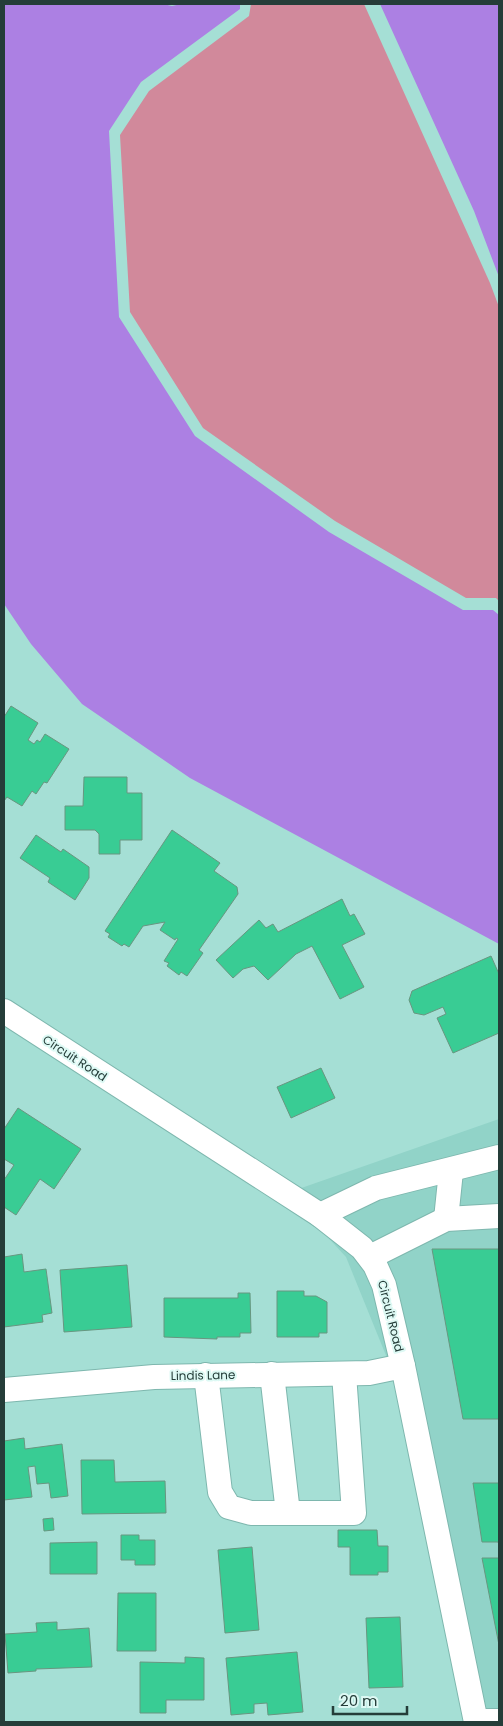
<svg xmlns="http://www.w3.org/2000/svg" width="503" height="1726" font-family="Poppins,sans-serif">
<rect width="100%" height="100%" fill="#a5dfd5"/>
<polygon fill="#91d3c8" points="499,1119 499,1722 476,1722 400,1390 346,1257 287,1193"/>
<polygon fill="#d1899b" points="251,4 364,4 490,283 499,307 499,601 496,598 466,598 335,521 203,428 130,312 120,135 149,91 249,16"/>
<g fill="#ac80e3">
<polygon points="4,4 163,4 172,6 181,4 240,4 240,9 141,82 109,131 119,317 195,436 329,532 463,610 493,610 499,615 499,944 190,778 82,704 31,644 4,604"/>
<polygon points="380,4 499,4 499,277 474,211"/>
</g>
<g fill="#39cc94" stroke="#689680">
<polygon points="11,706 38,723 28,740 34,744 37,740 40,742 45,734 69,749 47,783 44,782 36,794 32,791 22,806 7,797 4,801 4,717"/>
<polygon points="84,777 127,777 127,793 142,793 142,840 120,840 120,854 99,854 99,834 95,830 65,830 65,806 83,806"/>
<polygon points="172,830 220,863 214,871 237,887 238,894 199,950 203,953 187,976 181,972 179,975 167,966 169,963 164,961 178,939 176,938 175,940 160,930 165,922 143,926 129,947 124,944 122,946 108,937 110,934 105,931"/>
<polygon points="36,835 61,852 63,849 89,867 89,878 75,900 48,882 50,878 20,858"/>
<polygon points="342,899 350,916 354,914 365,934 342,945 364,987 340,999 312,946 296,954 268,980 254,966 243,969 233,978 216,960 259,920 266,928 273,924 278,932"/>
<polygon points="491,956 499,974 499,1033 453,1053 437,1018 446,1014 443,1007 424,1015 414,1013 409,1000 412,991"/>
<polygon points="321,1068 335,1098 291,1118 277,1087"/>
<polygon points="18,1108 81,1149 54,1189 40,1179 16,1215 4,1207 4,1180 14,1165 4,1159 4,1129"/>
<polygon points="432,1249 499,1249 499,1419 463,1419"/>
<polygon points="22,1254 24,1272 46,1269 52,1313 42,1315 43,1322 4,1327 4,1257"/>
<polygon points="127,1265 132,1327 64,1332 60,1270"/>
<polygon points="277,1291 304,1291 304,1296 316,1296 327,1302 327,1333 319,1333 319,1337 277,1337"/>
<polygon points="238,1293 250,1293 251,1333 240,1333 240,1337 217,1337 217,1339 164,1337 164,1298 238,1298"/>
<polygon points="24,1438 25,1449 62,1444 68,1496 51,1498 49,1483 37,1484 35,1466 28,1467 32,1497 4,1500 4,1441"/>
<polygon points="81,1460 114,1460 115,1482 165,1481 166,1513 82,1514"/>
<polygon points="473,1483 499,1483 499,1544 498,1542 482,1542"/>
<polygon points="53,1518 54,1530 44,1531 43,1519"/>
<polygon points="338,1530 377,1530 378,1546 388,1546 388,1572 378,1572 378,1575 350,1575 350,1547 338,1547"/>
<polygon points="121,1535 139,1535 139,1540 155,1540 155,1565 135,1565 135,1560 121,1560"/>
<polygon points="97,1542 97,1574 50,1574 50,1543"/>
<polygon points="252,1547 259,1630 225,1633 218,1550"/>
<polygon points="482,1558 499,1558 499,1645"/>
<polygon points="118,1593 156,1593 156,1651 117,1651"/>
<polygon points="400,1617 403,1687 369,1688 366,1618"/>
<polygon points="57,1622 57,1630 89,1628 92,1667 36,1669 36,1671 8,1673 5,1634 37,1632 36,1623"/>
<polygon points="297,1652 303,1712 268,1715 267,1703 254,1704 254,1713 231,1715 226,1658"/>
<polygon points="185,1657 204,1658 204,1700 166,1700 166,1713 140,1713 140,1662 185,1663"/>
</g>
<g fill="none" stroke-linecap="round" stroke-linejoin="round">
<g stroke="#7eb7ae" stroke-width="26">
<g id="minor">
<polyline points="4,1011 320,1215 362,1248 375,1265 384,1285 403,1366 476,1722"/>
<polyline points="320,1215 376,1188 499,1157"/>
<polyline points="446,1219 451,1171"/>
<polyline points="370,1257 446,1219 499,1216"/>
<polyline points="272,1374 288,1513 354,1513 344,1374"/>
<polyline points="206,1375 220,1492 229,1507 251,1513 288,1513"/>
<polyline points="4,1390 154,1377 369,1373 403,1366"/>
<polyline points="476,1721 499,1721"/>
</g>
</g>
<use href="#minor" stroke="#fff" stroke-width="24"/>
</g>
<g text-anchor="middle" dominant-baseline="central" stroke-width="4" stroke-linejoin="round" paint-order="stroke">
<g font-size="12" fill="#253d39" stroke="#ddf9f4">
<text transform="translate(75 1058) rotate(33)">Circuit Road</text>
<text transform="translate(391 1316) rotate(76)">Circuit Road</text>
<text transform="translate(203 1375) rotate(-1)">Lindis Lane</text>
</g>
</g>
<rect width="503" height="1726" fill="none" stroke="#253d39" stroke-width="10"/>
<path d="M333 1706v8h74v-8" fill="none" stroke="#253d39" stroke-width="2.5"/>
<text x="340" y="1706" font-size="15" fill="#253d39" stroke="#ddf9f4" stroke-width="4" paint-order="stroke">20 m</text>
</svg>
